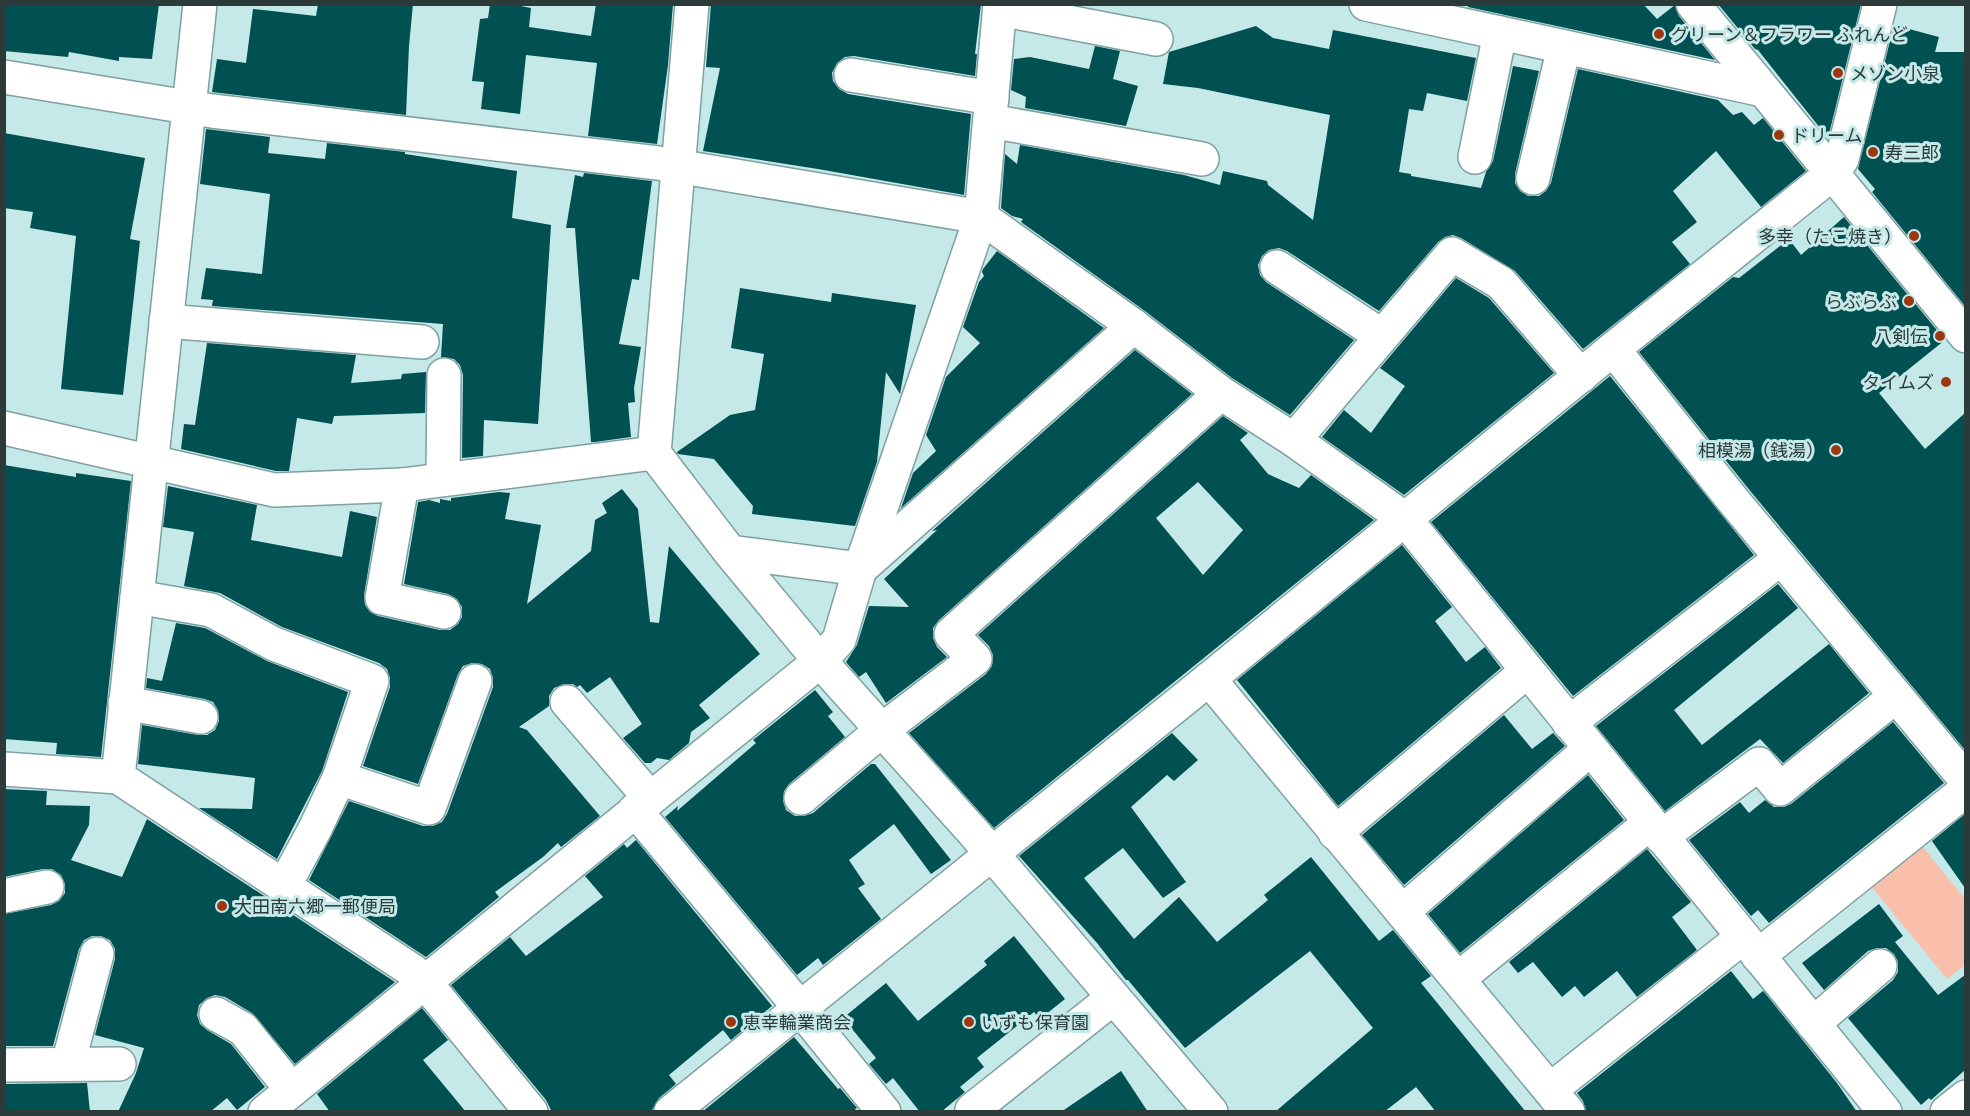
<svg xmlns="http://www.w3.org/2000/svg" width="1970" height="1116" font-family="'IBM Plex Sans','Noto Sans JP',sans-serif">
<rect width="100%" height="100%" fill="#c5e8e9"/>
<polygon fill="#fabfab" points="1917,840 1965,899 1965,965 1947,979 1867,881"/>
<g fill="#015052" fill-rule="evenodd">
<polygon points="4,4 159,4 152,59 119,57 119,61 69,52 68,57 4,51"/>
<polygon points="318,4 413,4 409,46 406,115 212,92 217,59 246,63 253,9 316,16"/>
<polygon points="490,4 510,4 531,8 529,27 591,36 596,4 673,4 668,65 657,144 588,136 597,63 526,55 520,114 481,109 484,82 472,81 480,19 488,18"/>
<polygon points="711,4 981,4 975,54 977,54 975,76 854,56 845,57 837,63 832,73 833,81 839,89 848,94 971,114 964,195 818,169 703,151 720,68 706,67"/>
<polygon points="1468,4 1643,4 1657,19 1675,5 1679,16 1715,60 1468,7"/>
<polygon points="1718,4 1861,4 1828,138 1758,50 1755,49"/>
<polygon points="1894,25 1939,37 1935,52 1965,52 1965,306 1872,192 1875,189 1858,169"/>
<polygon points="1256,26 1273,38 1329,49 1333,30 1476,58 1467,101 1427,93 1423,111 1409,109 1399,172 1411,174 1411,176 1481,188 1486,172 1493,161 1513,66 1539,71 1515,174 1515,183 1520,191 1528,196 1539,196 1546,191 1551,183 1578,69 1718,100 1733,115 1742,112 1754,125 1763,118 1806,171 1761,207 1716,151 1673,191 1697,222 1672,242 1690,264 1583,349 1515,271 1461,238 1453,235 1445,237 1438,242 1379,311 1287,251 1279,248 1269,250 1262,256 1258,265 1260,275 1266,282 1354,340 1290,415 1232,378 1145,311 1021,222 1023,219 1012,216 1001,208 1005,154 1017,164 1020,145 1184,175 1220,185 1223,171 1267,181 1268,185 1313,220 1330,115 1198,88 1163,84 1169,52"/>
<polygon points="1095,46 1120,51 1113,79 1138,86 1126,126 1025,108 1026,97 1011,90 1014,59 1030,57 1089,69"/>
<polygon points="206,129 270,137 268,153 325,159 327,143 405,152 405,154 517,171 512,218 551,225 538,424 484,420 483,456 462,458 463,375 460,365 454,359 441,357 443,324 212,306 213,300 201,299 206,268 262,274 270,194 200,184"/>
<polygon points="4,133 145,158 130,239 140,241 123,395 61,389 76,236 30,228 33,212 4,208"/>
<polygon points="584,173 652,181 639,280 632,279 619,344 641,347 634,388 635,402 628,403 631,437 595,442 591,442 575,228 566,228 575,175 583,177"/>
<polygon points="1844,217 1945,340 1879,393 1925,449 1965,413 1965,750 1747,487 1639,352 1733,277 1739,278 1789,239 1801,255"/>
<polygon points="997,251 1104,328 901,508 913,473 936,451 926,435 946,377 980,343 963,327 979,282 984,276 982,272 983,269"/>
<polygon points="1456,278 1489,298 1554,373 1404,495 1322,437 1344,410 1371,433 1405,386 1380,368"/>
<polygon points="740,288 831,302 832,293 916,305 900,394 886,372 877,462 855,526 752,514 753,506 714,459 678,454 677,452 730,415 755,410 764,354 731,348"/>
<polygon points="207,343 356,355 351,383 401,379 402,374 426,372 425,413 334,416 332,424 297,418 289,471 276,471 181,449 184,424 195,425"/>
<polygon points="1135,350 1192,394 939,620 933,628 933,638 937,647 947,657 886,703 866,672 859,677 846,662 857,645 869,606 909,607 884,579 937,530 932,531"/>
<polygon points="1610,376 1754,555 1573,696 1431,522"/>
<path d="M1223,416L1248,433L1240,440L1268,474L1299,488L1311,475L1374,520L994,828L909,733L986,674L992,666L993,655L989,646L978,635ZM1198,482L1243,530L1203,575L1156,518Z"/>
<polygon points="4,465 76,477 76,473 131,481 101,757 56,754 57,743 4,739"/>
<polygon points="168,486 257,505 251,540 342,557 350,511 377,517 364,595 365,605 370,612 378,616 440,630 450,630 458,624 462,617 462,607 457,599 448,594 404,584 418,502 429,500 440,503 440,499 451,501 451,498 499,492 510,493 505,519 541,525 527,604 591,551 595,520 607,513 602,503 622,489 638,509 650,622 659,623 669,546 760,654 699,705 710,718 691,732 689,743 669,760 657,758 651,763 645,763 623,738 642,724 610,677 587,693 580,685 577,687 573,684 564,684 554,688 549,696 549,706 519,727 527,730 600,816 561,847 558,843 543,857 495,892 499,897 426,957 309,880 349,801 423,826 433,826 442,822 447,814 493,687 493,678 490,669 482,664 472,663 463,666 458,674 418,784 363,766 390,687 390,678 387,669 379,663 282,627 220,593 184,586 194,532 163,527"/>
<polygon points="1402,545 1452,607 1435,621 1466,662 1485,647 1501,668 1338,806 1237,680"/>
<polygon points="1778,584 1798,608 1674,710 1702,745 1829,644 1869,693 1783,763 1760,739 1665,811 1596,726"/>
<polygon points="176,623 205,628 267,661 348,692 322,771 277,859 199,808 252,809 255,778 138,764 142,725 198,735 207,735 215,730 219,721 218,710 213,702 205,699 146,688 147,678 162,681"/>
<polygon points="815,690 833,712 828,716 845,737 789,784 784,791 783,801 786,810 795,816 804,816 813,813 871,764 875,764 951,860 931,874 894,824 849,860 865,884 858,888 881,919 823,965 818,958 797,975 665,817 678,806 677,811 756,743 753,740"/>
<polygon points="1504,715 1532,749 1553,733 1565,746 1404,885 1362,835"/>
<polygon points="1893,722 1944,783 1769,923 1758,910 1751,916 1689,840 1740,802 1749,813 1765,800 1774,807 1784,807 1791,804"/>
<polygon points="1172,733 1198,760 1174,781 1167,775 1131,807 1186,882 1163,898 1123,848 1084,878 1134,939 1179,897 1217,942 1268,900 1264,895 1311,857 1379,941 1393,930 1431,976 1421,983 1526,1112 1436,1112 1416,1087 1384,1112 1275,1112 1373,1028 1310,951 1185,1048 1128,980 1126,980 1097,943 1019,856"/>
<polygon points="1588,775 1624,820 1460,953 1428,914"/>
<polygon points="4,789 47,791 46,805 90,806 89,825 71,860 122,877 147,819 395,982 295,1064 252,1013 225,997 215,995 207,998 199,1005 197,1015 200,1024 207,1030 231,1044 265,1087 237,1110 227,1098 210,1112 118,1112 136,1073 144,1048 95,1035 115,959 115,949 110,940 101,936 92,936 84,940 79,949 53,1046 4,1046 4,914 51,905 59,901 65,893 65,884 61,875 52,869 43,869 4,877"/>
<polygon points="1965,814 1965,888 1932,841"/>
<polygon points="636,840 772,1006 731,1040 723,1030 669,1075 676,1084 659,1098 651,1112 552,1112 546,1100 451,985 510,937 526,956 603,897 585,876 624,844 627,848"/>
<polygon points="1647,849 1691,902 1672,917 1697,950 1637,997 1617,971 1584,997 1575,986 1562,997 1533,962 1518,973 1509,962"/>
<polygon points="1879,904 1903,936 1895,942 1938,995 1965,975 1965,1070 1931,1100 1929,1098 1921,1105 1848,1018 1893,980 1898,972 1898,962 1894,954 1886,948 1877,948 1868,951 1824,990 1802,963"/>
<polygon points="1014,936 1065,999 1040,1019 1034,1012 977,1058 984,1067 960,1087 965,1092 941,1112 920,1112 893,1078 886,1084 869,1064 876,1058 843,1018 886,983 918,1021 987,965 984,961"/>
<polygon points="1731,971 1753,999 1763,991 1765,993 1837,1083 1857,1112 1586,1112 1583,1101 1577,1093"/>
<polygon points="422,1008 448,1040 423,1060 466,1112 330,1112 317,1094"/>
<polygon points="794,1037 838,1089 840,1088 857,1108 855,1109 857,1112 702,1112"/>
<polygon points="1121,1071 1148,1112 1061,1112"/>
<polygon points="87,1083 90,1112 4,1112 4,1084"/>
</g>
<g fill="none" stroke-linecap="round" stroke-linejoin="round">
<g stroke="#7fa0a1" stroke-width="36">
<g id="minor">
<polyline points="692,4 654,453 730,552 820,661 975,834 1211,1112"/>
<polyline points="1366,4 1763,90"/>
<polyline points="1693,4 1966,336"/>
<polyline points="1000,9 1156,39"/>
<polyline points="851,75 992,98"/>
<polyline points="4,77 212,111 658,163 981,217 1134,326 1221,393 1294,440 1405,519 1885,1112"/>
<polyline points="990,121 1202,159"/>
<polyline points="1475,157 1500,33"/>
<polyline points="1533,178 1564,47"/>
<polyline points="1277,267 1382,336"/>
<polyline points="166,321 422,342"/>
<polyline points="1613,349 1732,499 1966,780"/>
<polyline points="4,428 274,490 402,485 654,453"/>
<polyline points="1294,440 1452,254 1501,283 1581,376"/>
<polyline points="443,479 444,375"/>
<polyline points="402,485 382,598 444,612"/>
<polyline points="730,552 860,569 1134,326"/>
<polyline points="137,597 211,610 274,644 372,681 339,778 315,829 284,886"/>
<polyline points="1209,679 1568,1112"/>
<polyline points="567,702 650,798"/>
<polyline points="125,703 201,717"/>
<polyline points="1569,723 1781,558"/>
<polyline points="4,769 118,777 413,971 424,981 531,1112"/>
<polyline points="118,777 200,4"/>
<polyline points="339,778 429,808 475,681"/>
<polyline points="801,798 882,730 975,659 951,634 1221,393"/>
<polyline points="635,810 800,1008 884,1112"/>
<polyline points="1335,833 1527,671"/>
<polyline points="1661,837 1759,764 1780,789 1896,696"/>
<polyline points="4,896 47,887"/>
<polyline points="1402,912 1590,749"/>
<polyline points="1758,956 1966,790"/>
<polyline points="1458,979 1650,823"/>
<polyline points="216,1014 243,1029 292,1090"/>
<polyline points="1813,1024 1880,966"/>
<polyline points="68,1064 97,954"/>
<polyline points="4,1065 119,1064"/>
<polyline points="1550,1090 1743,937"/>
<polyline points="972,1110 1113,998"/>
<polyline points="265,1112 820,661 839,640 860,569 981,217 1000,4"/>
<polyline points="671,1112 1209,679 1613,349 1833,173 1842,159 1880,4"/>
<polyline points="1947,1112 1966,1097"/>
</g>
</g>
<use href="#minor" stroke="#fff" stroke-width="33"/>
</g>
<g fill="#9d3710" stroke="#c5e8e9" stroke-width="2">
<circle cx="1659" cy="34" r="6"/>
<circle cx="1838" cy="73" r="6"/>
<circle cx="1779" cy="135" r="6"/>
<circle cx="1873" cy="152" r="6"/>
<circle cx="1914" cy="236" r="6"/>
<circle cx="1909" cy="301" r="6"/>
<circle cx="1940" cy="336" r="6"/>
<circle cx="1946" cy="382" r="6"/>
<circle cx="1836" cy="450" r="6"/>
<circle cx="222" cy="906" r="6"/>
<circle cx="731" cy="1022" r="6"/>
<circle cx="969" cy="1022" r="6"/>
</g>
<g text-anchor="middle" dominant-baseline="central" stroke-width="6" stroke-linejoin="round" paint-order="stroke">
<g font-size="18" fill="#2c3a3a" stroke="#c5e8e9" text-anchor="start">
<text x="1671" y="34">グリーン＆フラワー ふれんど</text>
<text x="1850" y="73">メゾン小泉</text>
<text x="1791" y="135">ドリーム</text>
<text x="1885" y="152">寿三郎</text>
<text x="1902" y="236" text-anchor="end">多幸（たこ焼き）</text>
<text x="1897" y="301" text-anchor="end">らぶらぶ</text>
<text x="1928" y="336" text-anchor="end">八剣伝</text>
<text x="1934" y="382" text-anchor="end">タイムズ</text>
<text x="1824" y="450" text-anchor="end">相模湯（銭湯）</text>
<text x="234" y="906">大田南六郷一郵便局</text>
<text x="743" y="1022">恵幸輪業商会</text>
<text x="981" y="1022">いずも保育園</text>
</g>
</g>
<rect width="1970" height="1116" fill="none" stroke="#2c3a3a" stroke-width="12"/>
</svg>
